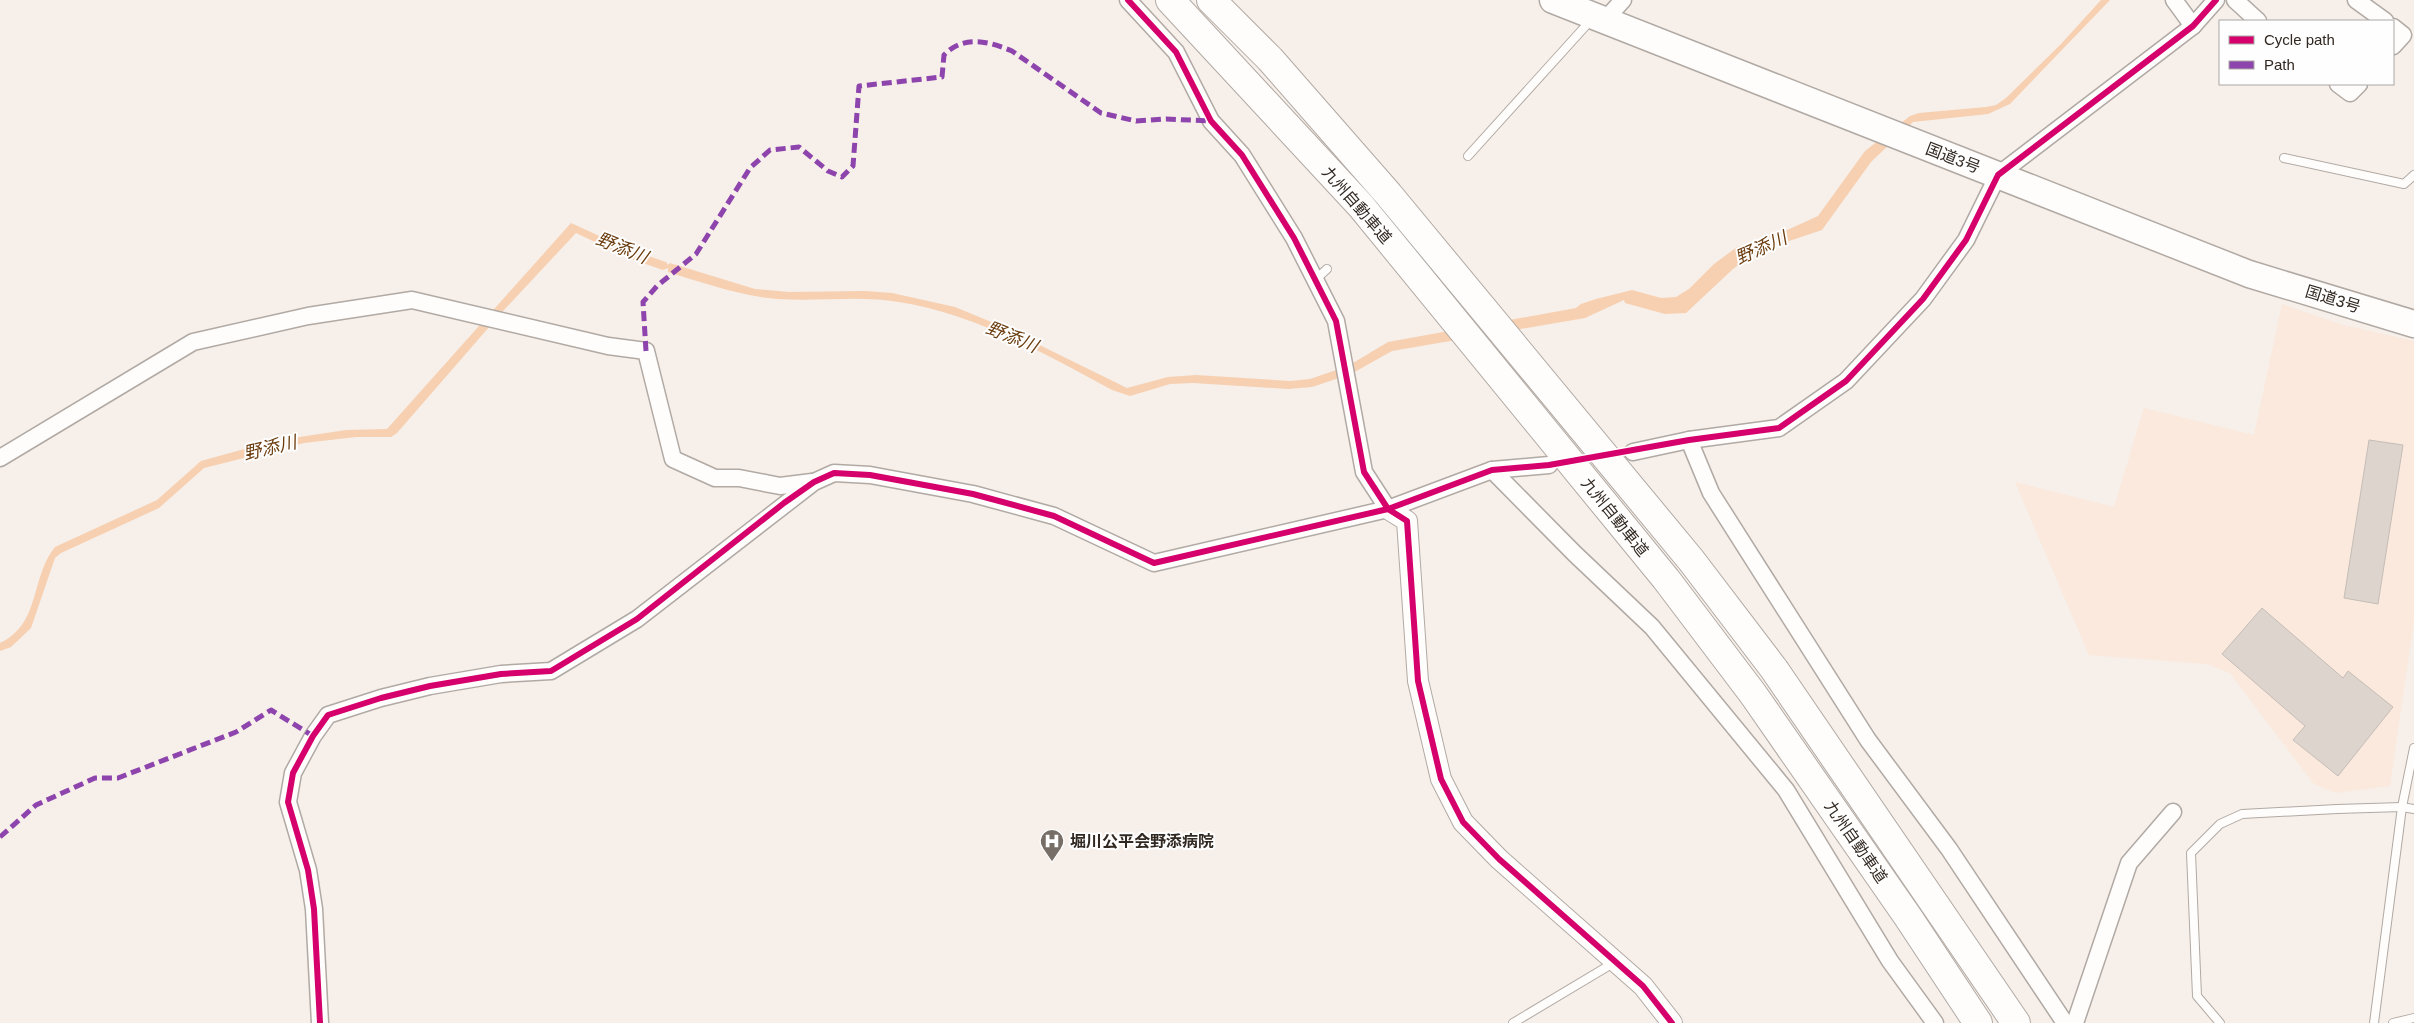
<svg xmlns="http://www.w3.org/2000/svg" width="2414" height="1023" font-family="Arial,'Noto Sans JP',sans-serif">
<rect width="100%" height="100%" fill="#f7efe9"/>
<polygon fill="#fae9dc" points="2282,304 2343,325 2414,341 2414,620 2390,786 2335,793 2314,784 2230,673 2207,664 2089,655 2015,482 2114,507 2144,408 2254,435"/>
<path fill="#f6d0b1" d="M2101,0H2110L2010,104L1988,114L1913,122L1871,162L1822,230L1765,249L1751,256L1733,269L1686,313L1665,314L1625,303L1624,300L1585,318L1392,351L1351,374L1312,387L1288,389L1193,383L1170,384L1130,396L1112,390C1046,354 975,314 899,302C859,295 818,302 778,299C740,296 704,283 668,272V268L663,270L631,259L576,233L503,311L397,433L391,437H356L304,443L204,468L159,508L61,553L55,558L31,628L11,647L0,651V643C41,624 30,578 55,547L157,500L201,461L273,441L346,430L387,429L571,223L628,249L666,262L668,265L670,263L755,289L789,292L865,291L892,293L955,307L1001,326L1127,388L1168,377L1196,375L1290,381L1310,379L1348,366L1388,342L1576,308L1581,304L1596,299L1632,290L1661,298L1676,297L1689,289L1714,264L1737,247L1785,231L1818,216L1865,151L1910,116L1919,113L1986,107L1996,105L2006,98L2061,44Z"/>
<g fill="#dcd4cd" stroke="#c5bdb7">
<polygon points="2369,440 2403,445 2378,604 2344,598"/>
<polygon points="2262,608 2343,678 2348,671 2393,707 2338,776 2293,740 2305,726 2222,654"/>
</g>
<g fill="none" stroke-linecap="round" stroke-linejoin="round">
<g stroke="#b1a9a3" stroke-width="10">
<g id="service">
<polyline points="1468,156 1591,20"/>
<polyline points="2284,158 2404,184 2414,175"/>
<polyline points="1314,281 1327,269"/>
<polyline points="1513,1023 1615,962"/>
<polyline points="2220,1023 2197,996 2191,853 2220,824 2242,814 2337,809 2402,807 2414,809"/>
<polyline points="2374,1023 2402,807 2414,748"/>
<polyline points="2393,1023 2414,1018"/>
</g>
</g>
<g stroke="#b1a9a3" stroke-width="19">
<g id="minor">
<polyline points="1128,0 1176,52 1211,121 1242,155 1294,238 1336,321 1364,472 1388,509"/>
<polyline points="2174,0 2193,26"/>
<polyline points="2235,0 2258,21"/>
<polyline points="2356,0 2385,21"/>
<polyline points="1605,20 1623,0"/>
<polyline points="2393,27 2403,35 2393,46"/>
<polyline points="2338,84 2350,93 2359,84"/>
<polyline points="1689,440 1711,493 1868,740 1949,849 2065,1023"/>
<polyline points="1633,452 1689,440 1779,428 1846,381 1923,299 1966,240 1998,175 2193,26 2216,0"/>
<polyline points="0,458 193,342 308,316 412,300 608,346 646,351 673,459 715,478 739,478 780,486 812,482"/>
<polyline points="1492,470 1575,554 1652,627 1786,790 1890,961 1935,1023"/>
<polyline points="320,1023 314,909 308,870 288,802 293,773 313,736 328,715 381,698 430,686 501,674 551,671 637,619 814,482 834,473 870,475 973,494 1054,516 1154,563 1388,509 1492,470 1549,465"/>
<polyline points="2075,1023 2129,863 2173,812"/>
</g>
</g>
<g stroke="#b1a9a3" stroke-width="22">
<polyline id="tertiary" points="1388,509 1407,521 1418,681 1441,779 1463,822 1499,859 1643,986 1672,1023"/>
</g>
<g stroke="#b1a9a3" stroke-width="29">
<polyline id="trunk" points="1553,0 2249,274 2414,324"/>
</g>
<g stroke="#b1a9a3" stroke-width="30">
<g id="motorway">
<polyline points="1170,0 1361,206 1666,579 1753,694 1908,917 1978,1023"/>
<polyline points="1211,0 1270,59 1389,195 1691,560 1774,669 2016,1023"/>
</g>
</g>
<use href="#service" stroke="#fefdfc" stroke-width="8"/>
<use href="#minor" stroke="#fefdfc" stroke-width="16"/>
<use href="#tertiary" stroke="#fefdfc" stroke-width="20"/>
<use href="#trunk" stroke="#fefdfc" stroke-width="26"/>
<use href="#motorway" stroke="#fefdfc" stroke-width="28"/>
<g stroke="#8e44ad" stroke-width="5" stroke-dasharray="10 5" stroke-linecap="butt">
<path d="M646,351L643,302L657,286L696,254L750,168L770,150L799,147L828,171L842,177L853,166L859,86L942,77L944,55C963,35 988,41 1012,51L1101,113L1136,121L1166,119L1211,121"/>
<polyline points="0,837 36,805 95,778 118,778 236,732 271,710 313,736"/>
</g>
<g stroke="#fefefe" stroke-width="9">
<g id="cycleway">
<polyline points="1128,0 1176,52 1211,121 1242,155 1294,238 1336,321 1364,472 1388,509 1407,521 1418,681 1441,779 1463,822 1499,859 1643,986 1672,1023"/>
<polyline points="320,1023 314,909 308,870 288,802 293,773 313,736 328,715 381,698 430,686 501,674 551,671 637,619 784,503 814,482 834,473 870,475 973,494 1054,516 1154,563 1388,509 1492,470 1549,465 1689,440 1779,428 1846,381 1923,299 1966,240 1998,175 2193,26 2216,0"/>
</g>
</g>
<use href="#cycleway" stroke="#d6006c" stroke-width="6"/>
</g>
<defs>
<g id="hospital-pin" transform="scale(1.25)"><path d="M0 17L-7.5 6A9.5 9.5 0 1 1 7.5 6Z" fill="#766e67" stroke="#fefefe"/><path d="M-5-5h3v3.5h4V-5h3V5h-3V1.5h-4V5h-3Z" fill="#fff"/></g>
</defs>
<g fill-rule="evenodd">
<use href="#hospital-pin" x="1052" y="841"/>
</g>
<g text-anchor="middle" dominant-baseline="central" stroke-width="4" stroke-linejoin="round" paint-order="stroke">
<g font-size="16" fill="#312821" stroke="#fefefe">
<text transform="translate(1953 158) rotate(21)">国道3号</text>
<text transform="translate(1357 205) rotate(49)">九州自動車道</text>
<text transform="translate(2333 299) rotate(17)">国道3号</text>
<text transform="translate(1615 517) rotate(51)">九州自動車道</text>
<text transform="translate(1856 842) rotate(55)">九州自動車道</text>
</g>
<g font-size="16" font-weight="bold" fill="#312821" stroke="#fefefe" text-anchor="start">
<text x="1070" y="841">堀川公平会野添病院</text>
</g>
<g font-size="18" font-style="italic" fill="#6c3d0e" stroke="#fefefe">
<text transform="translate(622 248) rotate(22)">野添川</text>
<text transform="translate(1761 248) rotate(-24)">野添川</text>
<text transform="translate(1012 337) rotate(22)">野添川</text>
<text transform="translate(270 448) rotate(-13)">野添川</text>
</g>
</g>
<rect x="2219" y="20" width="175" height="65" fill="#fefefe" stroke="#aca8a6"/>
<rect x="2229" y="36" width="25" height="8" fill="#d6006c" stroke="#aca8a6"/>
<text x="2264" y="45" font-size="15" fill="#312821">Cycle path</text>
<rect x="2229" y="61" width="25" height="8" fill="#8e44ad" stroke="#aca8a6"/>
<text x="2264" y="70" font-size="15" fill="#312821">Path</text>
</svg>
